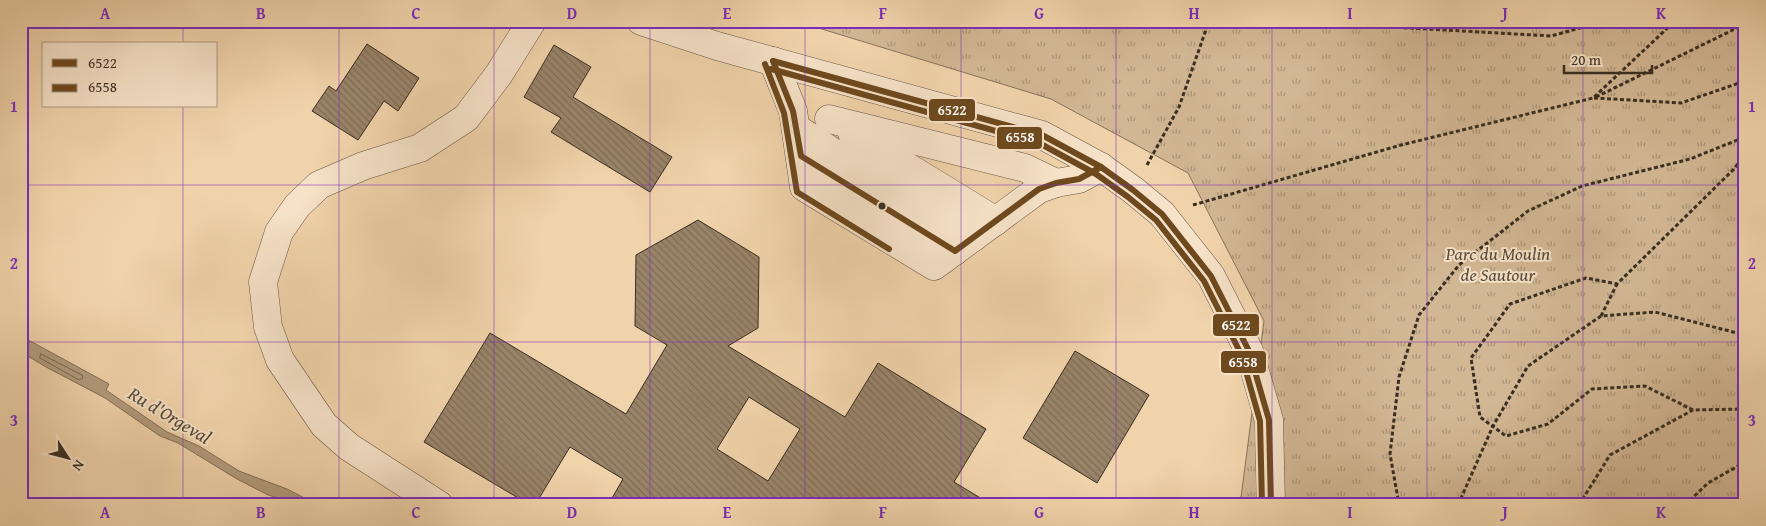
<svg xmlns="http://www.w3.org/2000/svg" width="1766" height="526" font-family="'Gentium Book Plus',serif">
<defs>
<pattern id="park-tufts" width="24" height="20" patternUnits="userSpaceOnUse" patternTransform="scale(1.25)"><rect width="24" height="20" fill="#d2b794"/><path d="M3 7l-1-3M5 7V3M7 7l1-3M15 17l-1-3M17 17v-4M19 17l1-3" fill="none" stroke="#ab9578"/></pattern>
<pattern id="building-back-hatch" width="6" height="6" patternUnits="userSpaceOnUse" patternTransform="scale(1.25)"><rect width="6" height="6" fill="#998469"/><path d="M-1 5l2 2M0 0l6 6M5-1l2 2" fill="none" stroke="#7e6c56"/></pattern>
</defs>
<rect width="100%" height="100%" fill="#f1d3ab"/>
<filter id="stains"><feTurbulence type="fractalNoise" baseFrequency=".004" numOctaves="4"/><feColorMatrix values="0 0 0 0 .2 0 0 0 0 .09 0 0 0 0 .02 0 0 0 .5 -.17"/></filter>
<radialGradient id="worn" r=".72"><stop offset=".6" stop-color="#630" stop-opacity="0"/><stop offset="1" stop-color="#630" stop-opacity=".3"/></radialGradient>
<polygon fill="url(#park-tufts)" stroke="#86725b" points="786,21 1745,21 1745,505 1240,505 1264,321 1188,173 1051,99 812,26"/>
<polygon fill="#b29b7c" stroke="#826f58" points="21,336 109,384 106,390 167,432 199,446 239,471 287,489 318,505 303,505 268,495 237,479 178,443 160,436 105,398 46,367 21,352"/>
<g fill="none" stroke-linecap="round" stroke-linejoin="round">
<polygon stroke="#76644f" stroke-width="1" points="41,354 82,375 83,378 79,380 40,358"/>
</g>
<g fill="url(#building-back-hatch)" stroke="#392e22" fill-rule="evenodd">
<polygon points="367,44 419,78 398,111 384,101 358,140 312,111 329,86 336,91"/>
<polygon points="554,45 591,67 573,97 672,157 650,192 551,132 561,118 524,97"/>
<path d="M698,220L759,257L758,328L728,346L845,417L878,363L986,429L954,482L992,505H608L623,479L570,447L535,505H530L424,442L490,333L626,414L667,345L635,326L636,255ZM749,397L800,429L768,481L717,449Z"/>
<polygon points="1075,351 1149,395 1097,483 1023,438"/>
</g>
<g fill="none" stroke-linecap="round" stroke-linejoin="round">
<g stroke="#675744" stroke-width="29">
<g id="minor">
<polyline points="641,21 717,46 1042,135 1101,167 1133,190 1162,214 1211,276 1249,351 1269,420 1271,505"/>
<polyline points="773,61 793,111 804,187 934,266 1039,189 1056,183 1079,179 1101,167"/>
<polyline points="829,119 1025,168 1056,183"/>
<polyline points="796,128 857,168 974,237"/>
<polyline points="852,133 996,221"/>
<polyline points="801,156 955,251"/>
<polyline points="439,505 349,447 324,425 280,360 268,327 263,282 279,232 297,206 319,185 363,166 420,148 466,118 499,74 532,21"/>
</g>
</g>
<g stroke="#392e22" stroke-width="3" stroke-dasharray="4 2.5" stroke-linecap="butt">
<polyline points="1366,21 1374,26 1551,36 1605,21"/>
<polyline points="1596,97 1745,24"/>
<polyline points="1594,98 1681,103 1745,81"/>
<polyline points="1147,165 1179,107 1209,21"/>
<polyline points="1193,205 1401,145 1593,98 1675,21"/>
<polyline points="1601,316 1617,284"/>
<polyline points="1693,410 1645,386 1592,389 1548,424 1506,436 1480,417 1471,358 1510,304 1586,278 1617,284 1734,169 1745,153"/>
<polyline points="1402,505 1398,499 1390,454 1399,377 1419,315 1459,265 1528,211 1582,186 1690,159 1745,137"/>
<polyline points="1458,505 1493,426 1528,366 1601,316 1655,312 1745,335"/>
<polyline points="1579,505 1610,455 1693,410 1745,409"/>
<polyline points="1685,505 1708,483 1745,462"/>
</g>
<use href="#minor" stroke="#f6e2c8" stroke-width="28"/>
<g stroke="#f6e2c8" stroke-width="10">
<g id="bus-1">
<polyline points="773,61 1042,135 1101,167 1133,190 1162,214 1211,276 1249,351 1269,420 1271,505"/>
<polyline points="773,61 793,111 801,156 955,251 1039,189 1056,183 1079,179 1101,167"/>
</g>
</g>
<g stroke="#f6e2c8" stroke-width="10">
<g id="bus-2">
<polyline points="765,64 784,113 797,192 889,249"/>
<polyline points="771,69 1039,143 1096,174 1128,197 1156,220 1204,281 1241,354 1260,421 1262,505"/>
</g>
</g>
<use href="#bus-1" stroke="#6e491e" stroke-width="6"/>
<use href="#bus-2" stroke="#6e491e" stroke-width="6"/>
</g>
<path fill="none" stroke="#7b2cbf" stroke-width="1" stroke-opacity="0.55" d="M183,21V44M339,21V505M494,21V505M650,21V505M805,21V505M961,21V505M1116,21V505M1272,21V505M1427,21V505M1583,21V505M183,106V505M21,185H1745M21,342H1745"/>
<circle fill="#392e22" stroke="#f6e2c8" stroke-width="2" cx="882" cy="206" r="4.5"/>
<g text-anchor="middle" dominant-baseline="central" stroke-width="4" stroke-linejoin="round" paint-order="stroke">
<g font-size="18" font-style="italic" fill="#584939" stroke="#f6e2c8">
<text x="1498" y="253">Parc du Moulin<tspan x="1498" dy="21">de Sautour</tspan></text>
</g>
<g font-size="19" font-style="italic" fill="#574938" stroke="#f6e2c8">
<text transform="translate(170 415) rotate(31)">Ru d'Orgeval</text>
</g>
</g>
<g stroke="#f6e2c8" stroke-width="2">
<rect x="928" y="98" width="48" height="24" rx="5" fill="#6e491e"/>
<rect x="996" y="126" width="47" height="24" rx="5" fill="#6e491e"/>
<rect x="1212" y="313" width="48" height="24" rx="5" fill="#6e491e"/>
<rect x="1220" y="350" width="47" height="24" rx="5" fill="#6e491e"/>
</g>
<g font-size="14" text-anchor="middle" font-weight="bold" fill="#fff">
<text x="952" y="115">6522</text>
<text x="1020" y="142">6558</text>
<text x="1236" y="330">6522</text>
<text x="1243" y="367">6558</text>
</g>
<rect width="1766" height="526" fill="none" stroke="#f1d3ab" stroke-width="55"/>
<rect x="42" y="42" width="175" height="65" fill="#f6e2c8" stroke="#aa9a86"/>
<rect x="52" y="59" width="25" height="8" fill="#6e491e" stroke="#aa9a86"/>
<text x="88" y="68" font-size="15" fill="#392e22">6522</text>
<rect x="52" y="84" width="25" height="8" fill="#6e491e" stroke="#aa9a86"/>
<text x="88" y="92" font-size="15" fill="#392e22">6558</text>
<g transform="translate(68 458) rotate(126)" stroke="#f6e2c8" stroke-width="4" paint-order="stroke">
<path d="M0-4L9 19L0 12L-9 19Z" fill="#392e22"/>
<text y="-8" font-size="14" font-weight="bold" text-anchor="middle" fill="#392e22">N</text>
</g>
<path d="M1564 65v8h88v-8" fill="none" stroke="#392e22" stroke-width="2.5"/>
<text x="1571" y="65" font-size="15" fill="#392e22" stroke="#f6e2c8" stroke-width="4" paint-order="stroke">20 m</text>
<rect x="28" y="28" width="1710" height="470" fill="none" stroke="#7b2cbf" stroke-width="2"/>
<g font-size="16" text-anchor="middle" font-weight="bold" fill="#7b2cbf">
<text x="105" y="19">A</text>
<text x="261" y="19">B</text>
<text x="416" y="19">C</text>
<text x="572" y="19">D</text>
<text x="727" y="19">E</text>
<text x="883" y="19">F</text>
<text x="1039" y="19">G</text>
<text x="1194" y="19">H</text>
<text x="1350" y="19">I</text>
<text x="1505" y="19">J</text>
<text x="1661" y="19">K</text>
<text x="14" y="112">1</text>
<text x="1752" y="112">1</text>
<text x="14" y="269">2</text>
<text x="1752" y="269">2</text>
<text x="14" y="426">3</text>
<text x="1752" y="426">3</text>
<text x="105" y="518">A</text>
<text x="261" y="518">B</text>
<text x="416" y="518">C</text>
<text x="572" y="518">D</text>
<text x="727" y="518">E</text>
<text x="883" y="518">F</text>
<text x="1039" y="518">G</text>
<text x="1194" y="518">H</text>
<text x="1350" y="518">I</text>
<text x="1505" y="518">J</text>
<text x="1661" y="518">K</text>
</g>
<rect width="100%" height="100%" filter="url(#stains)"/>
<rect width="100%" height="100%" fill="url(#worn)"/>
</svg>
